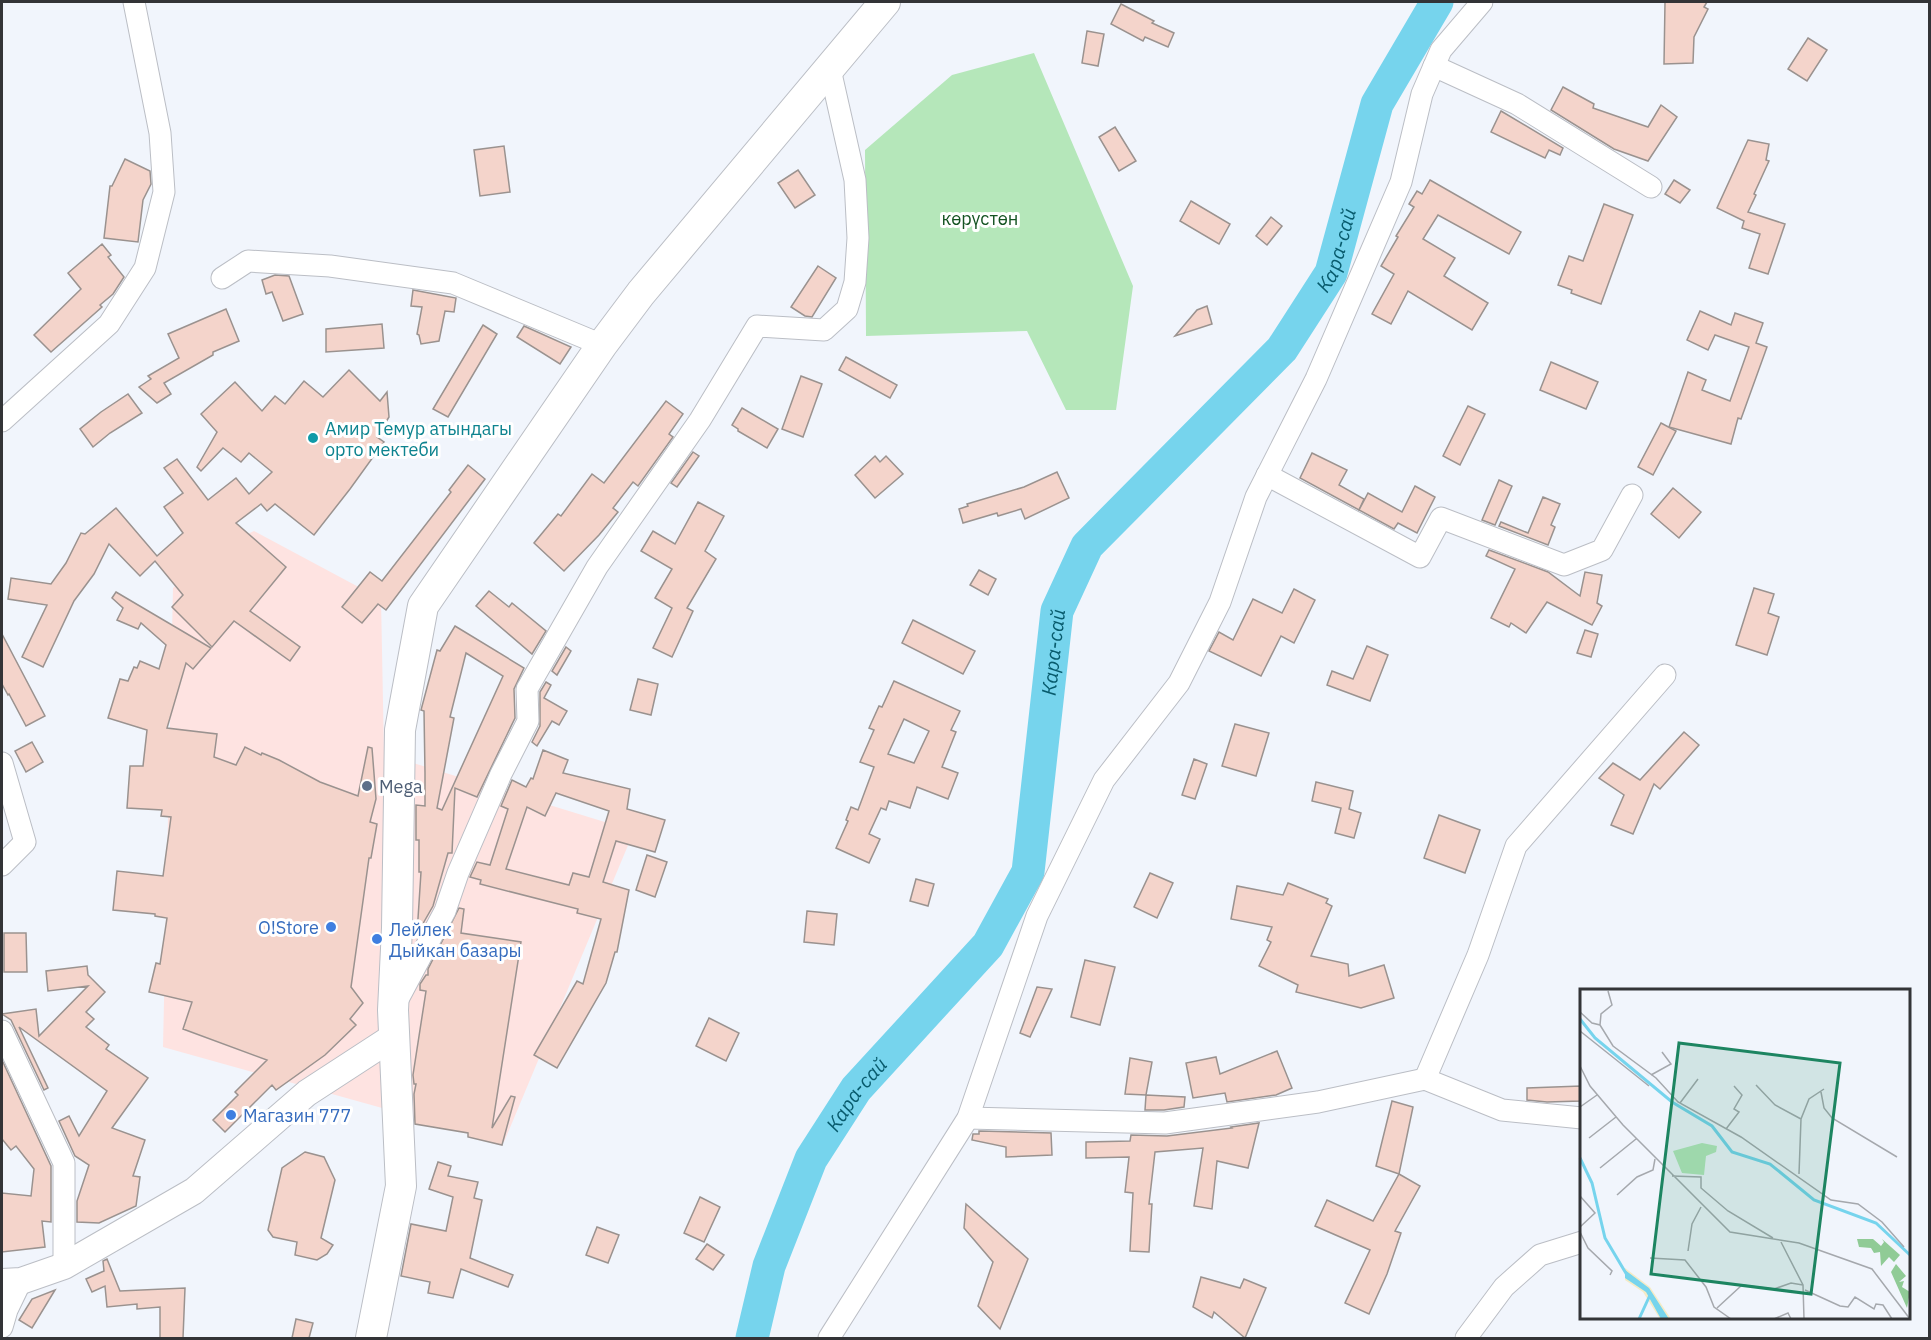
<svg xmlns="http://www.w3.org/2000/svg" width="1931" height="1340" font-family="'IBM Plex Sans',sans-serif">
<rect width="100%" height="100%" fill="#f1f5fc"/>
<polygon fill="#fee3e1" points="254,531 381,599 384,754 634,831 504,1142 163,1047 173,588 212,551"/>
<polygon fill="#b5e7ba" points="1034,53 1133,286 1116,410 1066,410 1027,331 866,336 865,150 952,75"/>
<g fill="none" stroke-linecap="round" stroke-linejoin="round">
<path stroke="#76d4ed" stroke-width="33" id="s1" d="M752,1338L769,1266L811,1159L856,1089L988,945L1028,872L1057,611L1087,546L1282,349L1331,273L1377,104L1437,2"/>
</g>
<g fill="#f4d4cb" stroke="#9a928f" stroke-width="1.5" fill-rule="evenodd">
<polygon points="1665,2 1707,2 1704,7 1708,9 1694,37 1693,63 1664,64"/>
<polygon points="1121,4 1154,21 1152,23 1174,33 1168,47 1145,37 1143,41 1111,24"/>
<polygon points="1087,31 1104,34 1098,66 1082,63"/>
<polygon points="1808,38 1827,50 1807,81 1788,69"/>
<polygon points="1563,87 1594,104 1593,108 1648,127 1661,105 1677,117 1648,161 1614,149 1551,110"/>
<polygon points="1501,111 1563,148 1560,155 1549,150 1545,158 1491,132"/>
<polygon points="1115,127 1136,161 1119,171 1099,137"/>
<polygon points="1748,140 1769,144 1766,160 1769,161 1754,194 1756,195 1748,212 1785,224 1768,274 1749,268 1760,234 1742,228 1744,221 1717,208"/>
<polygon points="504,146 510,192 480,196 474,150"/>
<polygon points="125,159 150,171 151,184 143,200 138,242 104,238 110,186 112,186"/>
<polygon points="798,170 815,195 795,208 778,183"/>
<polygon points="1430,180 1521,232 1509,254 1438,215 1423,239 1455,258 1444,276 1488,303 1472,330 1408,291 1391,324 1372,314 1394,274 1381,266 1398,237 1396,236 1414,207 1409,204 1417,191 1422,194"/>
<polygon points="1674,180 1690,190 1680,203 1665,194"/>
<polygon points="1191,201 1230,224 1219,244 1180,221"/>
<polygon points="1604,204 1633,215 1601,304 1571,293 1572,290 1558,285 1569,256 1583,261"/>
<polygon points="1271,217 1282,226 1267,245 1256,236"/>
<polygon points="102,244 111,255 108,257 124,277 113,294 100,305 102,307 51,352 34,335 81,289 68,273"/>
<polygon points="818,266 836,278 812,317 805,316 791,307"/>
<polygon points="275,275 289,276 303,314 283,321 272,292 266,294 262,280"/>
<polygon points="413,290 456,298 454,312 445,311 439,341 421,344 419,335 417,334 422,307 411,306"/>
<polygon points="1207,306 1212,324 1175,336 1197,310"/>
<polygon points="226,309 239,341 213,352 213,355 164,383 171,394 157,403 139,387 151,379 148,376 179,358 168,334"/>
<polygon points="1700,311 1731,325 1735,313 1763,323 1756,343 1767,347 1741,419 1738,418 1731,444 1669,427 1688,372 1706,380 1702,390 1730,401 1749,347 1715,335 1708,350 1687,340"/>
<polygon points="382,324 384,348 326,352 326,329"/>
<polygon points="483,325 497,334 448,417 433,409"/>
<polygon points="524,326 571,347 560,364 517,337"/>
<polygon points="846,357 897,385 890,398 839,370"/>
<polygon points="1551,362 1598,382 1586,409 1540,390"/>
<polygon points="349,370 380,401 387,392 389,417 384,425 385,427 377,437 384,442 350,489 314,535 275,504 267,511 261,504 236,523 286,567 250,611 300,647 290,661 234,621 212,647 172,607 183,595 155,561 140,576 109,544 94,574 74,601 43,667 22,657 47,605 8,599 11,578 51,584 66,563 81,533 85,534 116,508 157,556 183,533 164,507 183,493 164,468 177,459 208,500 236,478 249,494 272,472 249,453 241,462 223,448 201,471 197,467 217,432 201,414 235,382 262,411 275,396 285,404 304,381 323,397"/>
<polygon points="801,376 822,384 803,437 782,429"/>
<polygon points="128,394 142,413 110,433 93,447 80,429 101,412"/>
<polygon points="666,401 683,414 669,434 673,437 638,486 633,482 613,508 618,512 599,535 564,571 534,543 558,514 561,516 592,474 604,483"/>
<polygon points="1468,406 1485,414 1460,465 1443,456"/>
<polygon points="742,408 778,429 767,448 738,431 738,429 732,425"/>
<polygon points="1661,423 1676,431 1653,475 1638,467"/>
<polygon points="693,452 699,456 677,487 671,483"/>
<polygon points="1312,453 1347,470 1339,485 1364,499 1359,510 1300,478"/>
<polygon points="875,456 880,462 886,456 903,474 875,498 855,475"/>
<polygon points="468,465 485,479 386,610 378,604 362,623 342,607 370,572 382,581 451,492 449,490"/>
<polygon points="1057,472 1069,498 1025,519 1021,509 998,516 997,513 963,523 959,509 968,506 967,504 1024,487"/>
<polygon points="1499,480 1512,486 1495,525 1482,520"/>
<polygon points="1415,486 1435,497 1417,533 1398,523 1394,529 1359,510 1368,493 1402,512"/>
<polygon points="1673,488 1701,512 1679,538 1651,514"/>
<polygon points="1543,497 1560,504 1551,525 1555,527 1548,545 1499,526 1501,522 1528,533"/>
<polygon points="698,502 724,516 705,551 716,559 687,608 693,611 672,657 653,648 672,608 655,598 672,569 641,551 653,531 675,544"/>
<polygon points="1489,550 1548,572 1580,596 1585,572 1602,575 1597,603 1602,606 1592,625 1547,602 1526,633 1511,623 1509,627 1491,618 1515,569 1486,556"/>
<polygon points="979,570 996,579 988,595 970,585"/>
<polygon points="1754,588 1774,594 1768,613 1779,617 1767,655 1736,645"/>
<polygon points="1294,589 1315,600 1294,643 1281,636 1261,676 1209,651 1219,632 1233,640 1253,599 1282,613"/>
<polygon points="489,591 509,607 512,603 546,631 532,654 476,606"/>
<polygon points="116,592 211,648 193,669 186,663 167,728 217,734 214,757 236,765 245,747 261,755 262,753 279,760 320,782 358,796 368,747 372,748 376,799 370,822 377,824 371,858 369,858 351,987 363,1003 350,1019 356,1025 325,1055 276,1090 272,1085 225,1132 213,1120 238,1095 235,1092 267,1060 183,1029 192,1002 149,992 156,963 160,964 167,918 155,916 155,914 113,910 117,871 163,876 171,817 161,816 162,810 127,808 130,766 143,766 147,730 108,718 120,679 128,681 134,667 137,668 140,661 159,669 166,645 141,623 138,629 117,620 123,608 112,598"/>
<polygon points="913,620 975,651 963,674 902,643"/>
<path d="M455,626L524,668L514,689L515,718L477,797L455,788L452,853H448L433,906L417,934L421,872H419V840H416V805L425,806V773L424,711L421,710L437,650L440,651ZM466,653L503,676L442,810L437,808L454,718L450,717Z"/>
<polygon points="1585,630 1598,634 1591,657 1577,653"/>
<polygon points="2,634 45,716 26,726 9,694 8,695 2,684"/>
<polygon points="1367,646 1388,655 1370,701 1327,685 1332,671 1353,679"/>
<polygon points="566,647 571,651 557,675 552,671"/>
<polygon points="638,679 658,684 651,715 630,710"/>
<path d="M894,681L960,711L951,730L956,732L942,767L958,773L948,799L917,787L910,808L889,801L886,810L881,808L869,834L880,839L869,863L836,848L848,821L846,820L851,807L858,810L874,767L860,762L874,730L869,728L879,706L882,707ZM904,719L929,731L914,763L888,754Z"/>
<polygon points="546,682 551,685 544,698 567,711 559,725 552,721 537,746 532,742 540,726 540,692"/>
<polygon points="1235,724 1269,733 1256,776 1222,766"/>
<polygon points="1684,732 1699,745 1660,789 1654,784 1633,834 1611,825 1624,795 1599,778 1613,763 1640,780"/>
<polygon points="32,742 43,762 26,772 15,751"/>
<path d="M543,750L568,760L563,773L630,789L627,809L665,820L655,852L616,841L603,882L629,890L617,952H615L606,983L557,1068L534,1055L577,981L583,984L601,919L577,913L578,909L480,884L481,880L470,877L477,862L490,865L508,809L501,806L512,780L526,787L531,778L533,779ZM556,793L609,811L589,877L573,873L569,885L506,869L527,807L545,816Z"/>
<polygon points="1194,759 1207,764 1195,799 1182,795"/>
<polygon points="1316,782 1353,791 1349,809 1361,813 1354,838 1335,833 1341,808 1312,801"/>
<polygon points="1439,815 1480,830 1465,873 1424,858"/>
<polygon points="647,855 667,862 655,897 636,890"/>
<polygon points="1150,873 1173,883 1157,918 1134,907"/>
<polygon points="916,879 934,884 928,906 910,901"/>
<polygon points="1288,883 1328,899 1326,903 1332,906 1311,956 1348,964 1349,976 1384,965 1394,998 1361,1008 1296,992 1298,985 1259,966 1271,942 1267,940 1272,927 1231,919 1237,886 1283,895"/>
<polygon points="459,908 464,909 461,933 521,942 492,1128 511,1096 515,1097 502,1145 468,1137 468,1133 415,1124 414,1094 416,1084 414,1084 413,1075 426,991 420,990 420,984 426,975 428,975 428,969"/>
<polygon points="807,911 837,914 834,945 804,942"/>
<polygon points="4,933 26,933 27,972 4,972"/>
<polygon points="1085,960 1115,967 1100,1025 1071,1017"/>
<polygon points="87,966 88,975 105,992 86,1012 94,1019 86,1027 109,1045 106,1049 148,1078 112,1128 145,1140 133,1176 140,1177 136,1206 99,1223 77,1222 77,1201 89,1165 75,1156 59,1121 69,1116 79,1136 107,1091 19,1027 48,1088 44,1090 11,1020 2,1014 36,1009 39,1036 88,986 48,991 46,971"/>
<polygon points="1037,987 1052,989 1030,1037 1020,1033"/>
<polygon points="709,1018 739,1033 726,1061 696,1046"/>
<polygon points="1277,1051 1292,1088 1276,1095 1227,1102 1225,1093 1193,1098 1186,1063 1216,1057 1220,1074"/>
<polygon points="1130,1058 1152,1062 1146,1095 1125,1094"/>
<polygon points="2,1060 51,1166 51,1222 42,1221 45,1247 2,1252 2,1193 31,1196 34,1169 16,1146 11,1150 2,1139"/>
<polygon points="1581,1086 1581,1101 1547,1102 1527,1100 1527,1088"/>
<polygon points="1146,1095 1185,1097 1184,1107 1164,1110 1145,1110"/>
<polygon points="1392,1101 1413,1107 1399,1174 1376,1166"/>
<polygon points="1259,1123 1248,1168 1217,1161 1212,1209 1194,1206 1203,1148 1155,1152 1149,1204 1152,1204 1149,1252 1130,1251 1133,1193 1125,1192 1129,1157 1086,1158 1086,1142 1130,1141 1131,1135 1167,1136 1232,1128 1231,1127"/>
<polygon points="979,1131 1051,1133 1052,1155 1006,1157 1006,1147 972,1140 973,1134 979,1134"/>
<polygon points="305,1152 324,1157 335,1180 321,1238 333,1245 327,1254 317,1260 295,1255 297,1242 273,1237 268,1230 282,1168"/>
<polygon points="438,1162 451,1166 448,1176 478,1182 474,1198 482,1200 470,1258 513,1275 508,1287 461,1269 453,1298 428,1293 430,1282 401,1276 411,1224 446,1231 453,1197 429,1189"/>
<polygon points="1399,1174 1420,1186 1395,1231 1401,1233 1387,1274 1369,1314 1345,1303 1370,1250 1315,1226 1327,1200 1373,1221"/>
<polygon points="700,1197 720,1207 704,1242 684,1233"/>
<polygon points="966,1204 1028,1259 1000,1329 978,1306 993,1262 964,1228"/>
<polygon points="597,1227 619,1235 608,1263 586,1255"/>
<polygon points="707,1244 724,1255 713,1270 696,1259"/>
<polygon points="107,1259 120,1291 185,1288 183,1338 160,1338 160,1307 137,1309 137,1304 107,1307 105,1286 92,1292 86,1279 104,1271 103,1261"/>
<polygon points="1201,1277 1240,1288 1244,1279 1266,1288 1245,1338 1214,1312 1212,1318 1193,1307"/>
<polygon points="55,1290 32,1328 19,1320 32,1299"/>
<polygon points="296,1319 313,1323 309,1338 292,1338"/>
</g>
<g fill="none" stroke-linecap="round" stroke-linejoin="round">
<g stroke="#bbbec5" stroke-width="23">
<g id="minor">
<polyline points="1434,66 1517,104 1651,187"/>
<polyline points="222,278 248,261 330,266 453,283 602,345"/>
<polyline points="2,421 109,324 145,268 164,192 160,133 134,2"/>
<polyline points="1267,475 1420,557 1441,518 1564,565 1602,550 1632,495"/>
<polyline points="2,763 25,842 2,865"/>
<polyline points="397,1001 445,911 458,873 501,774 528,721 527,689 597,567 700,420 757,326 824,330 847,309 855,282 858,238 855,180 830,69"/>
<polyline points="2,1031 64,1163 64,1266"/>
<polyline points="1425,1079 1478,955 1516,846 1665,675"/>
<polyline points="968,1118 1165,1123 1318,1102 1425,1079 1502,1110 1582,1118"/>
<polyline points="2,1327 7,1310 21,1281"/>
<polyline points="829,1338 968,1118 1037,916 1104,780 1179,683 1220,602 1256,497 1316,379 1401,182 1422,94 1441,50 1482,2"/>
<polyline points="1466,1338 1504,1287 1540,1255 1582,1242"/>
</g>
</g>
<g stroke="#bbbec5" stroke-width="28">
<polyline id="tertiary" points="2,1282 21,1281 64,1266 194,1191 307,1093 393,1037"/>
</g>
<g stroke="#bbbec5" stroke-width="32">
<polyline id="secondary" points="371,1338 401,1186 393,1010 397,928 400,730 423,606 602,345 641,293 885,2"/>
</g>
<use href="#minor" stroke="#fff" stroke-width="21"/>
<use href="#tertiary" stroke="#fff" stroke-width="26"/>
<use href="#secondary" stroke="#fff" stroke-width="30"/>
</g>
<circle fill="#0f9aa8" stroke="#fff" stroke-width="2" cx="313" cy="438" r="6"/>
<circle fill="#5c6f8a" stroke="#fff" stroke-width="2" cx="367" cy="786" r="6"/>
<g fill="#3f7fe0" stroke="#fff" stroke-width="2">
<circle cx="331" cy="927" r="6"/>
<circle cx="377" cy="939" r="6"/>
<circle cx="231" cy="1115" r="6"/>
</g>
<g text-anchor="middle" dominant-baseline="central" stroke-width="6" stroke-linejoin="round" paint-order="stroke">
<g font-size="18" fill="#145322" stroke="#fff">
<text x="980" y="218">көрүстөн</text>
</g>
<g font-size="18" fill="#0d838f" stroke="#fff" text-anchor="start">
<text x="325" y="428">Амир Темур атындагы<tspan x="325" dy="21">орто мектеби</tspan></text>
</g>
<g font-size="18" fill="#4e5e75" stroke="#fff" text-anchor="start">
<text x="379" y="786">Mega</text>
</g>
<g font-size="18" fill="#366cbe" stroke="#fff" text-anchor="start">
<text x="319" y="927" text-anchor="end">O!Store</text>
<text x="389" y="929">Лейлек<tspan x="389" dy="21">Дыйкан базары</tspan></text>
<text x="243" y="1115">Магазин 777</text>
</g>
<g font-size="20" font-style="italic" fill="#085b6d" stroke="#fff">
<text stroke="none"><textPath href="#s1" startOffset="1276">Кара-сай</textPath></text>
<text stroke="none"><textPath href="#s1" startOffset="772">Кара-сай</textPath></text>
<text stroke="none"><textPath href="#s1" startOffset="268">Кара-сай</textPath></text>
</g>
</g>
<g transform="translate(1580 989)">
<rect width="330" height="330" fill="#f1f5fc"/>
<path d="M122,154L137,157L136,163L126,167L124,186L102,184L93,162Z" fill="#b5e7ba"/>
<path d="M277,250H293L301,257L304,253L302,250L320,266L314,273L309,268L301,277L300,263L294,264L291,259L279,258ZM316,275L326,287L319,293L324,292L322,298L330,303L327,319L311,283Z" fill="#90cb96"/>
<path d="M45,279L70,298L91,330H80L63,303L45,291Z" fill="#f5ebc6"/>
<path d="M45,281L69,299L89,330H81L66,303L45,289Z" fill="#76d4ed"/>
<path fill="none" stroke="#76d4ed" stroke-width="3" d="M0,30L15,49L92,113L132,137L152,163L190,175L234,211L296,234L330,266M0,169L12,194L25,249L47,286M59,330L70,306"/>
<path fill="none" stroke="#a5a8ad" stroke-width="1.5" d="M0,23L12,34L20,36L33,57L76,89L98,113L161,148L251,211L278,215L302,233L324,258M20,36L21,25L32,16L28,2M0,42L69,97M0,77L10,97L43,136L150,243L219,254L292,280L330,330M71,86L91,75L82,63M176,96L195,116L221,130M241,103L244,119L252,129L317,168M100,114L118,90M0,118L17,106M146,140L159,123L154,120L162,106L154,97M9,149L36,128M20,179L56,150M219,185L221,130L229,110L244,100M92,187L121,188V199L148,222L193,249M37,206L57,188L73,181L75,170M0,207L15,224L0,238M0,243L8,259L32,282L30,286M201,253L223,296L224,330M108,262L112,235L121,218M70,269L105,271L126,298L134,318L151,330M225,301L260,317L268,318L275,308L294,320L296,315L303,316L312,330M137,319L162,296L194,300L211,294L223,296M194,330L208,324L211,330"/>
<path fill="#1d8561" fill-opacity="0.15" stroke="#1d8561" stroke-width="3" d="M99,54L260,74L231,305L71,285Z"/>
<rect width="330" height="330" fill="none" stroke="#333437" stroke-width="3"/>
</g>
<rect width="1931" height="1340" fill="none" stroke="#333437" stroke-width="6"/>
</svg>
